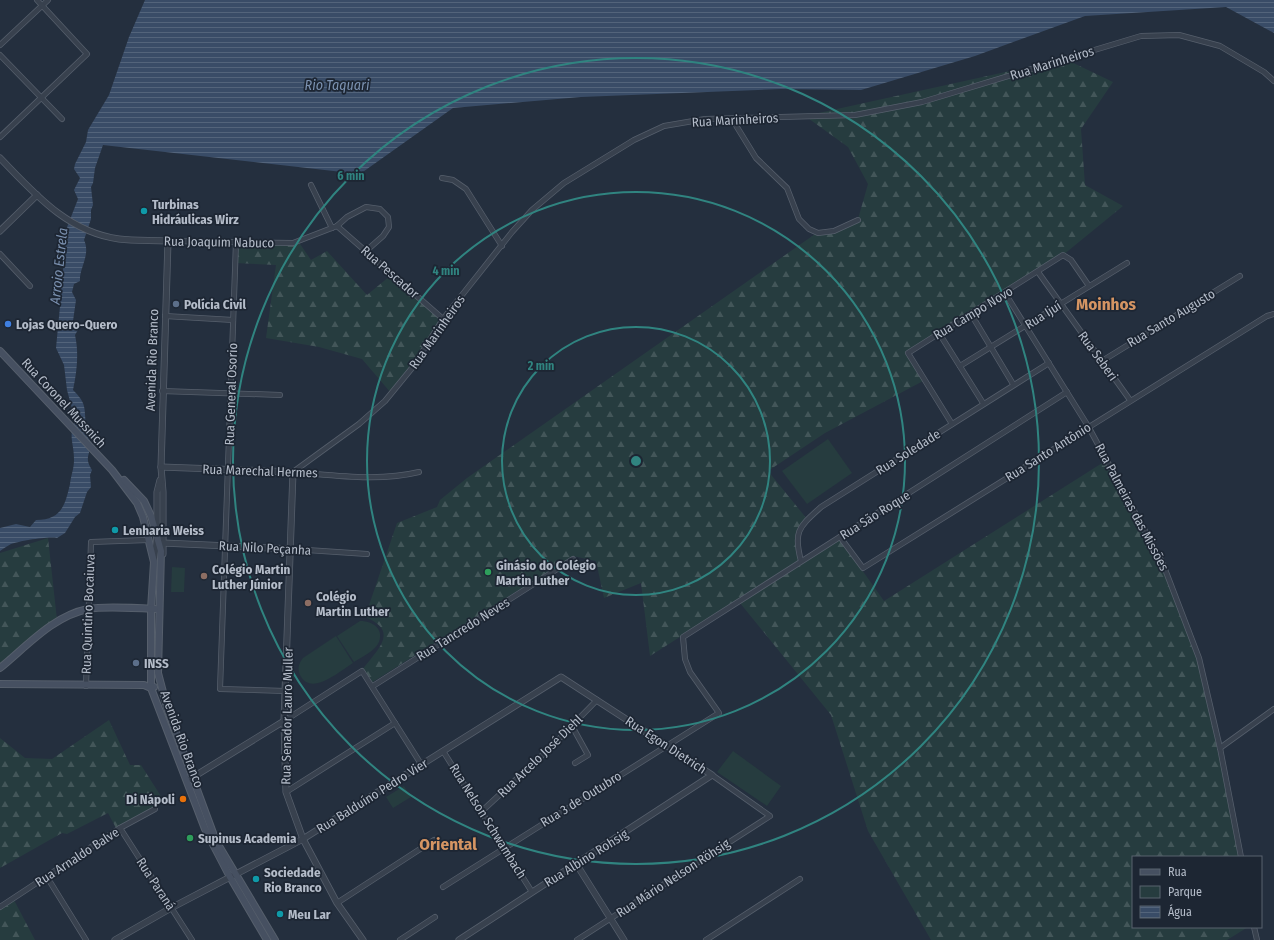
<svg xmlns="http://www.w3.org/2000/svg" width="1274" height="940" font-family="'Fira Sans Condensed',sans-serif">
<defs>
<pattern id="forest-firs" width="22" height="20" patternUnits="userSpaceOnUse"><rect width="22" height="20" fill="#263c3f"/><path d="M5 1l3.5 6h-7zM16 11l3.5 6h-7z" fill="#435659"/></pattern>
<pattern id="water-rules" width="6" height="5" patternUnits="userSpaceOnUse"><rect width="6" height="5" fill="#394c67"/><path d="M0 2.5h6" fill="none" stroke="#53647b"/></pattern>
</defs>
<rect width="100%" height="100%" fill="#242f3e"/>
<g fill="url(#forest-firs)">
<path d="M1065,59L1113,82L1081,129L1085,185L1123,206L1063,255L908,352L925,380L825,433L768,471L807,519L797,542L801,560L650,656L641,583L604,598L596,561L573,556L371,683L362,670C378,649 400,631 365,617L397,523L437,507L440,500L467,478L818,232L834,231L858,219L868,184L848,147L805,116Z"/>
<polygon points="298,241 311,260 327,251 367,295 390,276 443,319 412,368 391,393 362,359 319,347 266,338 276,265 235,263 236,242"/>
<path d="M1107,460C1125,494 1148,528 1164,564C1205,657 1222,758 1241,857H1133V927H1248L1227,940H931L868,831L831,715L740,603L840,539L884,601Z"/>
<polygon points="48,538 57,620 0,666 0,553"/>
<polygon points="109,720 130,765 141,765 164,801 116,828 108,813 67,834 62,833 0,868 0,738 25,758 52,759"/>
<polygon points="14,900 35,940 0,940 0,909"/>
</g>
<g fill="#263c3f">
<polygon points="828,439 852,473 807,504 782,471"/>
<polygon points="172,567 185,568 184,592 171,592"/>
<path d="M360,621C372,621 384,628 379,642C375,651 362,657 354,662L337,636Z"/>
<path d="M336,636L353,663C340,671 311,697 300,675C297,668 299,663 303,658Z"/>
<polygon points="733,751 781,786 767,806 717,772"/>
<polygon points="404,786 411,797 393,808 386,797"/>
</g>
<path fill="url(#water-rules)" d="M145,0H1274V33L1226,7L1085,16L975,56L861,90L781,89L581,97L453,108L360,174L103,145L95,168L93,183L91,187L93,205L91,210V219L84,240C91,255 79,268 80,281L74,284L72,292L76,300L73,321L79,328L75,335C79,353 77,371 73,390C87,404 84,407 86,426C86,431 91,437 90,444C90,457 84,457 92,470L90,475L91,487L87,492L80,513L75,517L65,533L57,538C48,536 20,541 11,544C7,546 3,549 0,551V528L16,524L30,527L36,520C61,520 65,506 70,484C71,475 74,469 74,460C74,442 68,438 75,420L67,390L64,365L56,348L61,296V279L64,265V235L78,199L74,190L80,178L74,169L75,164L86,142L88,130L109,95L129,37Z"/>
<g fill="none" stroke-linecap="round" stroke-linejoin="round">
<g stroke="#565f6c" stroke-width="6">
<g id="minor">
<polyline points="0,45 48,0"/>
<polyline points="0,55 62,119"/>
<polyline points="732,119 756,158 787,188 799,219 809,229 818,233 834,231 858,220"/>
<polyline points="0,137 87,54 37,0"/>
<polyline points="442,178 453,180 466,189 502,246"/>
<polyline points="311,185 332,228"/>
<polyline points="337,226 443,319"/>
<polyline points="168,241 293,243 337,226 347,217 366,207 380,209 388,217 389,227 383,236 366,251"/>
<polyline points="236,242 220,689 285,691"/>
<polyline points="0,254 30,286"/>
<polyline points="1038,272 1130,400"/>
<polyline points="1005,293 1088,426 1163,564 1199,658 1220,748 1241,857"/>
<polyline points="971,314 1013,384"/>
<polyline points="165,316 233,320"/>
<polyline points="939,333 983,403"/>
<polyline points="1102,361 1240,276"/>
<polyline points="960,366 1127,263"/>
<polyline points="162,391 280,395"/>
<polyline points="952,424 908,353 1063,255 1071,260 1089,286"/>
<polyline points="293,472 359,424 385,401 412,368 443,319 512,232 532,210 564,183 634,140 664,126 705,119 855,115 922,102 1141,36 1179,35 1220,46 1264,72 1274,81"/>
<path d="M293,472C334,475 378,482 419,472"/>
<polyline points="840,537 863,568 1267,316 1274,314"/>
<polyline points="292,549 367,554"/>
<path d="M801,561C793,531 799,527 821,507L1049,363"/>
<polyline points="86,686 91,542 148,540"/>
<polyline points="373,686 573,559"/>
<polyline points="284,721 362,671 421,764"/>
<polyline points="572,726 588,755 575,763"/>
<polyline points="1220,748 1274,709"/>
<polyline points="443,751 532,892"/>
<polyline points="286,792 395,723"/>
<polyline points="482,811 550,748 597,700"/>
<polyline points="120,828 192,940"/>
<polyline points="47,877 86,940"/>
<polyline points="443,887 719,713 690,672 685,659 683,637 1067,392"/>
<polyline points="337,903 434,840"/>
<polyline points="0,907 120,828 155,809"/>
<polyline points="1254,927 1257,940"/>
<polyline points="400,940 435,917"/>
<polyline points="577,940 770,816 712,775"/>
<polyline points="706,940 800,879"/>
</g>
</g>
<g stroke="#565f6c" stroke-width="7">
<g id="tertiary">
<path d="M0,158C34,193 67,232 119,239C135,241 152,240 168,241L161,467L163,492V554"/>
<polyline points="0,231 37,195"/>
<polyline points="161,467 293,472 284,721 286,792 303,839 337,903 363,940"/>
<polyline points="163,543 292,549"/>
<polyline points="154,560 157,537 157,492 160,480"/>
<polyline points="190,779 284,721"/>
<polyline points="577,865 624,940"/>
<polyline points="115,940 171,908 303,839 561,677 712,775 459,940"/>
</g>
</g>
<g stroke="#565f6c" stroke-width="8">
<g id="secondary">
<polyline points="0,351 112,470 137,503 143,517 154,562 151,609 151,688 205,829 230,877 267,940"/>
<polyline points="124,480 144,501 151,516 161,551 158,673 168,711 216,841 275,940"/>
<path d="M0,668C27,646 53,616 88,609C104,606 138,608 155,609"/>
<polyline points="0,684 144,685 151,688 154,687"/>
</g>
</g>
<use href="#minor" stroke="#38414e" stroke-width="4.5"/>
<use href="#tertiary" stroke="#38414e" stroke-width="5.5"/>
<use href="#secondary" stroke="#465061" stroke-width="6"/>
</g>
<g fill="none" stroke="#308480" stroke-width="2">
<circle cx="636" cy="461" r="134"/>
<circle cx="636" cy="461" r="269"/>
<circle cx="636" cy="461" r="403"/>
</g>
<g fill="#0f9aa8" stroke="#1d2633" stroke-width="1.5">
<circle cx="144" cy="211" r="4"/>
<circle cx="115" cy="530" r="4"/>
<circle cx="256" cy="879" r="4"/>
<circle cx="280" cy="914" r="4"/>
</g>
<g fill="#5c6f8a" stroke="#1d2633" stroke-width="1.5">
<circle cx="176" cy="304" r="4"/>
<circle cx="136" cy="663" r="4"/>
</g>
<circle fill="#3f7fe0" stroke="#1d2633" stroke-width="1.5" cx="8" cy="324" r="4"/>
<g fill="#2e9e5b" stroke="#1d2633" stroke-width="1.5">
<circle cx="488" cy="572" r="4"/>
<circle cx="190" cy="838" r="4"/>
</g>
<g fill="#8d6e63" stroke="#1d2633" stroke-width="1.5">
<circle cx="204" cy="576" r="4"/>
<circle cx="308" cy="603" r="4"/>
</g>
<circle fill="#e8710a" stroke="#1d2633" stroke-width="1.5" cx="183" cy="799" r="4"/>
<g text-anchor="middle" dominant-baseline="central" stroke-width="3.5" stroke-linejoin="round" paint-order="stroke">
<g font-size="13" fill="#b4bcc9" stroke="#1d2633">
<text transform="translate(1052 63) rotate(-17)">Rua Marinheiros</text>
<text transform="translate(735 120) rotate(-3)">Rua Marinheiros</text>
<text transform="translate(219 242) rotate(1)">Rua Joaquim Nabuco</text>
<text transform="translate(390 272) rotate(41)">Rua Pescador</text>
<text transform="translate(973 313) rotate(-31)">Rua Campo Novo</text>
<text transform="translate(1043 315) rotate(-32)">Rua Ijuí</text>
<text transform="translate(1171 318) rotate(-31)">Rua Santo Augusto</text>
<text transform="translate(437 332) rotate(-55)">Rua Marinheiros</text>
<text transform="translate(1098 356) rotate(54)">Rua Seberi</text>
<text transform="translate(152 360) rotate(-88)">Avenida Rio Branco</text>
<text transform="translate(231 394) rotate(-88)">Rua General Osorio</text>
<text transform="translate(64 403) rotate(47)">Rua Coronel Mussnich</text>
<text transform="translate(908 452) rotate(-32)">Rua Soledade</text>
<text transform="translate(1048 452) rotate(-32)">Rua Santo Antônio</text>
<text transform="translate(260 471) rotate(2)">Rua Marechal Hermes</text>
<text transform="translate(1132 507) rotate(62)">Rua Palmeiras das Missões</text>
<text transform="translate(875 515) rotate(-32)">Rua São Roque</text>
<text transform="translate(265 548) rotate(3)">Rua Nilo Peçanha</text>
<text transform="translate(88 614) rotate(-88)">Rua Quintino Bocaiuva</text>
<text transform="translate(463 629) rotate(-32)">Rua Tancredo Neves</text>
<text transform="translate(287 716) rotate(-89)">Rua Senador Lauro Muller</text>
<text transform="translate(182 739) rotate(70)">Avenida Rio Branco</text>
<text transform="translate(666 745) rotate(33)">Rua Egon Dietrich</text>
<text transform="translate(540 756) rotate(-44)">Rua Arcelo José Diehl</text>
<text transform="translate(372 796) rotate(-32)">Rua Balduíno Pedro Vier</text>
<text transform="translate(581 799) rotate(-32)">Rua 3 de Outubro</text>
<text transform="translate(488 821) rotate(58)">Rua Nelson Schwambach</text>
<text transform="translate(77 857) rotate(-33)">Rua Arnaldo Balve</text>
<text transform="translate(586 858) rotate(-32)">Rua Albino Rohsig</text>
<text transform="translate(673 878) rotate(-33)">Rua Mário Nelson Röhsig</text>
<text transform="translate(156 884) rotate(57)">Rua Paraná</text>
</g>
<g font-size="13" font-weight="bold" fill="#b4bcc9" stroke="#1d2633" text-anchor="start">
<text x="152" y="204">Turbinas<tspan x="152" dy="15">Hidráulicas Wirz</tspan></text>
<text x="184" y="304">Polícia Civil</text>
<text x="16" y="324">Lojas Quero-Quero</text>
<text x="123" y="530">Lenharia Weiss</text>
<text x="496" y="565">Ginásio do Colégio<tspan x="496" dy="15">Martin Luther</tspan></text>
<text x="212" y="569">Colégio Martin<tspan x="212" dy="15">Luther Júnior</tspan></text>
<text x="316" y="596">Colégio<tspan x="316" dy="15">Martin Luther</tspan></text>
<text x="144" y="663">INSS</text>
<text x="175" y="799" text-anchor="end">Di Nápoli</text>
<text x="198" y="838">Supinus Academia</text>
<text x="264" y="872">Sociedade<tspan x="264" dy="15">Rio Branco</tspan></text>
<text x="288" y="914">Meu Lar</text>
</g>
<g font-size="14" font-style="italic" fill="#7c92b1" stroke="#1d2633">
<text x="337" y="85">Rio Taquari</text>
<text transform="translate(59 266) rotate(-84)">Arroio Estrela</text>
</g>
<g font-size="17" font-weight="bold" fill="#d59563" stroke="#1d2633">
<text x="1106" y="304">Moinhos</text>
<text x="448" y="844">Oriental</text>
</g>
</g>
<circle cx="636" cy="461" r="6" fill="#308480" stroke="#1d2633" stroke-width="2"/>
<g font-size="12" text-anchor="middle" font-weight="bold" fill="#308480" stroke="#1d2633" stroke-width="3.5" stroke-linejoin="round" paint-order="stroke">
<text x="351" y="180">6 min</text>
<text x="446" y="275">4 min</text>
<text x="541" y="370">2 min</text>
</g>
<rect x="1132" y="856" width="130" height="72" fill="#1d2633" stroke="#59626f"/>
<rect x="1140" y="869" width="20" height="6" fill="#465061" stroke="#59626f"/>
<text x="1168" y="876" font-size="12" fill="#b4bcc9">Rua</text>
<rect x="1140" y="886" width="20" height="12" fill="#263c3f" stroke="#59626f"/>
<text x="1168" y="896" font-size="12" fill="#b4bcc9">Parque</text>
<rect x="1140" y="906" width="20" height="12" fill="url(#water-rules)" stroke="#59626f"/>
<text x="1168" y="916" font-size="12" fill="#b4bcc9">Água</text>
</svg>
